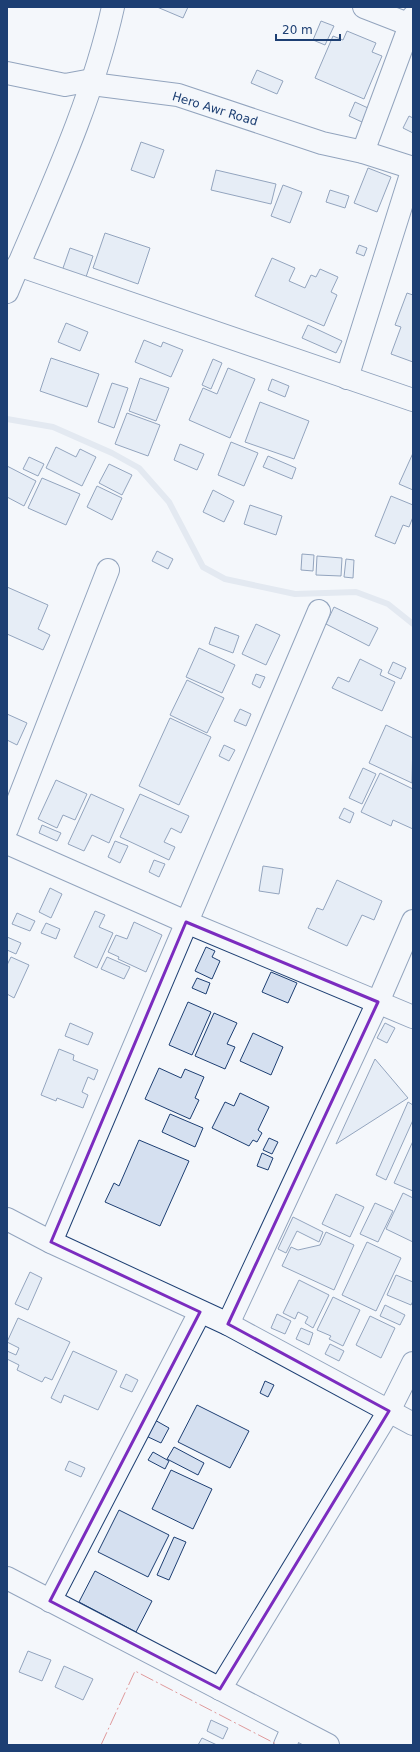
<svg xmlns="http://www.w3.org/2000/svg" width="420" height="1752" font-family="'DejaVu Sans',sans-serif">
<rect width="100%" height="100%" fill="#f4f7fb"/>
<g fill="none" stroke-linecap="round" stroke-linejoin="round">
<polyline stroke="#cfd7e4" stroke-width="6" points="7,419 53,427 112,453 139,468 169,502 203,567 225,579 295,594 356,592 388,604 413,624"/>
</g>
<g fill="#d5e0f0" stroke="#1d3f73">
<polygon points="157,7 188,7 183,18"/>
<polygon points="321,21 334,26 325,45 313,40"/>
<polygon points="347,31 376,43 372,52 382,56 364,99 315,78 333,36 343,40"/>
<polygon points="257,70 283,81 277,94 251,83"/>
<polygon points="355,102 368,108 362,122 349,116"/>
<polygon points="409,116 413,118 413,133 403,128"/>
<polygon points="141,142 164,150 154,178 131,170"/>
<polygon points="368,168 391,177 377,212 354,203"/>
<polygon points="216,170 276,184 271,204 211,190"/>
<polygon points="283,185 302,192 290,223 271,216"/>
<polygon points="330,190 349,196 345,208 326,202"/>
<polygon points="105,233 150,248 138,284 93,268"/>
<polygon points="359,245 367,248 364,256 356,253"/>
<polygon points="70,248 93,256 85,280 62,271"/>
<polygon points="272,258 295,268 289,281 305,288 311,275 316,277 320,269 338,277 331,292 337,295 324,326 255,296"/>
<polygon points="407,293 413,295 413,362 391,354 401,327 395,325"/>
<polygon points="66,323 88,332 80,351 58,342"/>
<polygon points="308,325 342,341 336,353 302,338"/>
<polygon points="144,340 161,347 163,342 183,350 171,377 135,362"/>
<polygon points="51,358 99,374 87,407 40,391"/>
<polygon points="213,359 222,363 211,389 202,385"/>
<polygon points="228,368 255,379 230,438 189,420 203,388 217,394"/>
<polygon points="140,378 169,388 156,421 129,411"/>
<polygon points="272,379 289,386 285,397 268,390"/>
<polygon points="112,383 128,388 114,428 98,422"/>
<polygon points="260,402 309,421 294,459 245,442"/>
<polygon points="127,413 160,425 148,456 115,444"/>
<polygon points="231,442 258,453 244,486 218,475"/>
<polygon points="180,444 204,454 197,470 174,460"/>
<polygon points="56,447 76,457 80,449 96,457 82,486 46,468"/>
<polygon points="413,453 413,490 399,484"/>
<polygon points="268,456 296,468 292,479 263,467"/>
<polygon points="29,457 44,464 38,476 23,469"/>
<polygon points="109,464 132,475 122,495 99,483"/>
<polygon points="7,466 36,481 24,506 7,497"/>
<polygon points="42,478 80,494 66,525 28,508"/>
<polygon points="97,486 122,498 112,520 87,507"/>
<polygon points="213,490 234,501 224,522 203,512"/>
<polygon points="391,496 413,505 413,517 409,527 403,525 395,544 375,536"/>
<polygon points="250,505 282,516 276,535 244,524"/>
<polygon points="157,551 173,559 168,569 152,561"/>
<polygon points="302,554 314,555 313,571 301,570"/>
<polygon points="317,556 342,558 341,576 316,575"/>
<polygon points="346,559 354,560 353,578 344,577"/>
<polygon points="7,587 48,605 38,629 50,635 43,650 7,634"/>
<polygon points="334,607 378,628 369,646 326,624"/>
<polygon points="256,624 280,635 266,665 242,654"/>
<polygon points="215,627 239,636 233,653 209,644"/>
<polygon points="199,648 235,665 222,693 186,677"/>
<polygon points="360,659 382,670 380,675 395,682 382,711 332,688 338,677 349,682"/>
<polygon points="393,662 406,668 401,679 388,673"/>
<polygon points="256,674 265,677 260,688 252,684"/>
<polygon points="187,680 224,698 207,733 170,715"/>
<polygon points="240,709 251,714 246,726 234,721"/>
<polygon points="7,714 27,723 17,745 7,740"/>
<polygon points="170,718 211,737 179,805 139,786"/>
<polygon points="386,725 413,738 412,783 369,763"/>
<polygon points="224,745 235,750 229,761 219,756"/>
<polygon points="363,768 376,774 362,804 349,798"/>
<polygon points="380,773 413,789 413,829 393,820 391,826 361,812"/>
<polygon points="56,780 87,794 75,820 63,815 57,828 38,819"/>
<polygon points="91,794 124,809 109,843 92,835 84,851 68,844"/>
<polygon points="140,794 189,816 181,833 171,828 164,842 175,847 169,860 120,837"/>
<polygon points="344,808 354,813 350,823 339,818"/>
<polygon points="42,825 61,833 57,841 39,833"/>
<polygon points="115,841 128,846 120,863 108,857"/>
<polygon points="154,860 165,864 159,877 149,872"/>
<polygon points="263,866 283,869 279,894 259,891"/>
<polygon points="337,880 382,901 374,920 362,915 347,946 308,928 317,908 323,910"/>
<polygon points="50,888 62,894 51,918 39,912"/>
<polygon points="95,911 105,915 99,927 113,933 97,968 74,957"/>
<polygon points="17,913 35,921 30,931 12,924"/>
<polygon points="134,922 162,935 146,972 118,959 119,957 108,952 116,935 127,939"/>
<polygon points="46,923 60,929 56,939 41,933"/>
<polygon points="7,937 21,943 16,954 7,950"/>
<polygon points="206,947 215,951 212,957 220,961 212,979 195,971"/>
<polygon points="11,957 29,965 14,998 7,994 7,965"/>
<polygon points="107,957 130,967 124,979 101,969"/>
<polygon points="271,972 297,983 288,1003 262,992"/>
<polygon points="197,978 210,983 206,994 192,988"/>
<polygon points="188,1002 211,1012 192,1055 169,1045"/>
<polygon points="214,1013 237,1023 227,1044 235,1047 225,1069 195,1056"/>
<polygon points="70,1023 93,1033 88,1045 65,1036"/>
<polygon points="385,1023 395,1028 387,1043 377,1038"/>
<polygon points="253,1033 283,1047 271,1075 240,1061"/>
<polygon points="59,1049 74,1055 73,1060 98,1070 94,1080 88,1077 82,1092 88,1095 83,1108 57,1098 56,1101 41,1095"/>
<polygon points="375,1059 408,1098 336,1144"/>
<polygon points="159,1068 181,1078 185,1069 204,1077 195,1098 199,1100 190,1119 145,1099"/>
<polygon points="240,1093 269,1107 258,1130 262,1133 257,1142 253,1140 249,1146 212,1128 225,1102 234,1106"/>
<polygon points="408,1102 413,1105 413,1120 386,1180 376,1175"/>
<polygon points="170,1114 203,1128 195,1147 162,1132"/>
<polygon points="269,1138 278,1142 272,1154 263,1150"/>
<polygon points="139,1140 189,1161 160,1226 105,1202 114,1183 119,1186"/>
<polygon points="413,1141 413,1191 394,1183"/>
<polygon points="262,1153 273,1158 268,1170 257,1166"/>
<polygon points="403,1193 413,1198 413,1242 386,1229"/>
<polygon points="336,1194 364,1207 350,1237 322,1224"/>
<polygon points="375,1203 393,1211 378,1242 360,1234"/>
<polygon points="293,1217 323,1232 319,1242 297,1231 286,1253 278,1249"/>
<polygon points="326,1232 354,1245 334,1290 282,1266 291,1247 298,1250 320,1245"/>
<polygon points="367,1242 401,1258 376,1311 342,1295"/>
<polygon points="30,1272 42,1278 28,1310 15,1304"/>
<polygon points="396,1275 413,1282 413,1301 411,1305 387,1295"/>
<polygon points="299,1280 329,1295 313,1328 305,1323 308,1317 298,1312 295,1319 283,1313"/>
<polygon points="333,1297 360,1310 343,1346 329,1339 331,1336 317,1330"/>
<polygon points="385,1305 405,1315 400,1325 380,1316"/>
<polygon points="277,1314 291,1321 285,1334 271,1328"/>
<polygon points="370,1316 395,1328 381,1358 356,1345"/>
<polygon points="18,1318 70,1342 52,1380 45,1377 42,1382 17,1370 19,1365 7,1359 7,1351 16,1355 19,1348 7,1342"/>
<polygon points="301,1328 313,1333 309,1345 296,1339"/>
<polygon points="330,1344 344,1351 339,1361 325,1354"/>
<polygon points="73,1351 117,1371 98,1410 64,1395 61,1403 51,1398"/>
<polygon points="126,1374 138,1380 132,1392 120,1387"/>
<polygon points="265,1381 274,1385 268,1397 260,1393"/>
<polygon points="197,1405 249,1431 230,1468 178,1442"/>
<polygon points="153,1419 169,1428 161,1443 144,1435"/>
<polygon points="174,1447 204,1463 198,1475 167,1459"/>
<polygon points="153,1452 169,1461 165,1469 148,1460"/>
<polygon points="69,1461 85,1468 81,1477 65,1470"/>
<polygon points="171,1470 212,1489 193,1529 152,1509"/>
<polygon points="119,1510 169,1535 148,1577 98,1552"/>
<polygon points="174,1537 186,1542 169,1580 157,1575"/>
<polygon points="95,1571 152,1601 136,1632 79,1602"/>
<polygon points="28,1651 51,1660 42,1681 19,1672"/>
<polygon points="64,1666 93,1679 83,1700 55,1687"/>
<polygon points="211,1720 228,1728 223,1739 207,1731"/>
<polygon points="202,1738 217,1745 198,1745"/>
</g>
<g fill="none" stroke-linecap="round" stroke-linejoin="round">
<g stroke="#1d3f73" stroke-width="24">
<g id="minor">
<polyline points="364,7 413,26"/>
<polyline points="7,73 65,85 92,80"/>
<polyline points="363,152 413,17"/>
<polyline points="18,265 413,400"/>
<polyline points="347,378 413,168"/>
<polyline points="7,829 108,570"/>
<polyline points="7,843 186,922 413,1017"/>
<polyline points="7,1219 51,1242 228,1324 413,1424"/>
<polyline points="51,1242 319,611"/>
<polyline points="228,1324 378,1002 413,921"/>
<polyline points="7,1578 328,1745"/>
<polyline points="50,1601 200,1312"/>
<polyline points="220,1689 389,1411 413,1363"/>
<polyline points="285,1745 293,1727"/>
</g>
</g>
<g stroke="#1d3f73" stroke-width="24">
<g id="major">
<polyline points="92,84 178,95 322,143 363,152 413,168"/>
<path d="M7,292C46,199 91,106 113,7"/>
</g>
</g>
<use href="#minor" stroke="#f4f7fb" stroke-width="22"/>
<use href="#major" stroke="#f4f7fb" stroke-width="22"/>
<polyline stroke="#c62828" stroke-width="1" stroke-dasharray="14 3 2 3" stroke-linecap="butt" points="101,1745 135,1671 278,1745"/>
</g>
<path d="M0 0H420V1752H0ZM186,922L378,1002L228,1324L389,1411L220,1689L50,1601L200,1312L51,1242Z" fill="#f4f7fb" fill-opacity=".55" fill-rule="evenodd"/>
<path fill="none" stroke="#7b2cbf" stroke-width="3" stroke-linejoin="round" d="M186,922L378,1002L228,1324L389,1411L220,1689L50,1601L200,1312L51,1242Z"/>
<g text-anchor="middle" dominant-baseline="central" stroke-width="3" stroke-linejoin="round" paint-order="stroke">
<g font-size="12" fill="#1d3f73" stroke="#f4f7fb">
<text transform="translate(215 109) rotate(17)">Hero Awr Road</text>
</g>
</g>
<rect width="420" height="1752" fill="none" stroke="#1d3f73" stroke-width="16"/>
<path d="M276 34v6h64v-6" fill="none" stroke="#1d3f73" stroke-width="2"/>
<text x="282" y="34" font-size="12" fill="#1d3f73" stroke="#f4f7fb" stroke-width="3" paint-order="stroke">20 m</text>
</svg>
